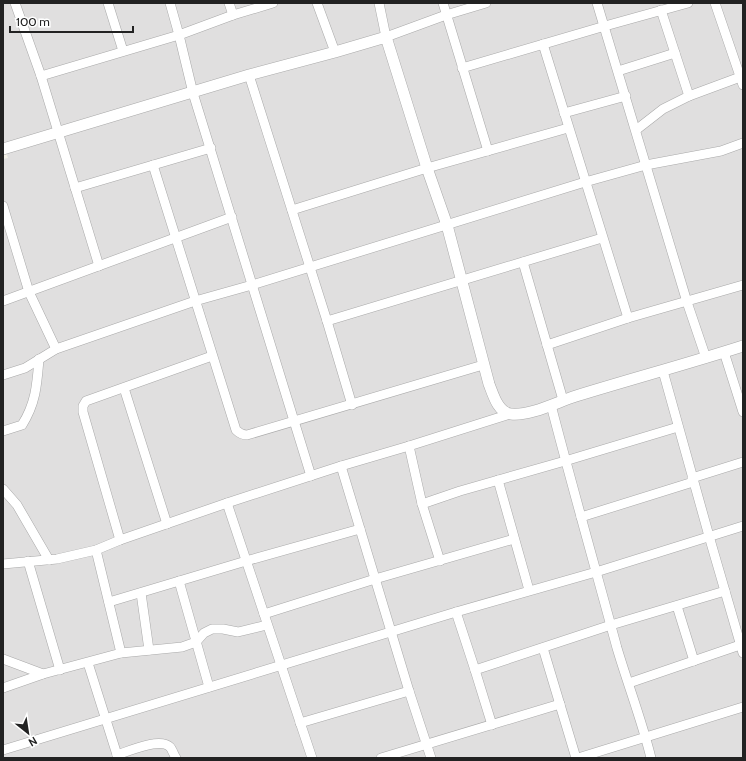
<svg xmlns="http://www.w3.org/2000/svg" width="746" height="761" font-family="Cabin,sans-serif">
<rect width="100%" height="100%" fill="#f3f1e8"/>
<polygon fill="#e0dfdf" points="3,3 743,3 743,758 3,758 3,159 8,158 3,144"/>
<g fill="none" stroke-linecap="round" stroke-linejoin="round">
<g stroke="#a9a9a9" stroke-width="10">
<g id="minor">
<polyline points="15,3 41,76 99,266"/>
<polyline points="108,3 123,51"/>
<polyline points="170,3 179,35 193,93 311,476"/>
<polyline points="229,3 233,15"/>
<polyline points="317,3 335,52"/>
<polyline points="379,3 386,37 446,15 486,3"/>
<polyline points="443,3 488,151"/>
<polyline points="597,3 687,302 706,358"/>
<polyline points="715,3 743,85"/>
<polyline points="661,10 689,96"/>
<polyline points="543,44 628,318"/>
<polyline points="462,68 605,26 688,3"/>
<polyline points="618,71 675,53"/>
<polyline points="249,75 327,321 352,405"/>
<polyline points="41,76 179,35 233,15 273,3"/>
<polyline points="564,113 626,96"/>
<polyline points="636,130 663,109 689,96 743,76"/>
<path d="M153,165L236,430C239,433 242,435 247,435L483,365"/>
<polyline points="75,188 211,148"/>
<polyline points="3,206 29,292 56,349"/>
<polyline points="292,210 427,168 568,128"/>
<polyline points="523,262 563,400"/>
<polyline points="3,301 232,217"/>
<polyline points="327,321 602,238"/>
<polyline points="547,345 628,318 743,285"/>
<polyline points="724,352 743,412"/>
<polyline points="663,371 709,536 743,653"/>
<polyline points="3,375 25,368 56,349 195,301 252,285 585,182 646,165 721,151 743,143"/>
<polyline points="124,388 167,524"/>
<path d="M551,405C572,486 595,567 617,648C628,685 642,721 651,758"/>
<path d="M3,431L22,425C36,403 37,384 39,359"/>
<polyline points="409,446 422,504 440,561"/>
<polyline points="341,466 409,691 431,758"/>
<polyline points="692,478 743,462"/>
<polyline points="498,480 529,590"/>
<polyline points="3,489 17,505 49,560"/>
<polyline points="227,503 312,758"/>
<polyline points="422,504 460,491 565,461 678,427"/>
<polyline points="581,517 693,482"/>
<polyline points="120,540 83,412 83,406 86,401 212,356"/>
<polyline points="96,550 121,653"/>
<polyline points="28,561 60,670"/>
<polyline points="3,564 57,559 96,550 120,540 227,503 341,466 409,446 510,414"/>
<polyline points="179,581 209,687"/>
<polyline points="141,593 149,650"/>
<polyline points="109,602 246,561 360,529"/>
<polyline points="677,606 694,661"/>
<polyline points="456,612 475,670 492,725"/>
<polyline points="264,614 375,579 514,539"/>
<polyline points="543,648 576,758"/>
<polyline points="3,659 43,674"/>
<polyline points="88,663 118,758"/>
<polyline points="475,670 611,625 725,591"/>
<polyline points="629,683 743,644"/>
<polyline points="3,688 43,674 121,653 182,647 196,642 204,633 212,629 223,629 238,632 267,625"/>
<polyline points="300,723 409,691"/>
<polyline points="3,750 456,612 596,572 743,526"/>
<path d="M117,755C129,751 160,737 170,747C172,749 174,755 176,758"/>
<polyline points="381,758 560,704"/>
<polyline points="578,758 743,707"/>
</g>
</g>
<g stroke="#a9a9a9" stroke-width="12">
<path id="tertiary" d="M3,149L249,75L335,52L386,37L427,168L447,225L489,384C493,394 498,413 511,414C531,416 557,402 576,396C631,379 687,364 743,346"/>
</g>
<use href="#minor" stroke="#fff" stroke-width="9"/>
<use href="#tertiary" stroke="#fff" stroke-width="11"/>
</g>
<rect width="746" height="761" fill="none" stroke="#222222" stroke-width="8"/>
<g transform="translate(28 733) rotate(150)" stroke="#ffffff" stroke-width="3" paint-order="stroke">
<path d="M0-3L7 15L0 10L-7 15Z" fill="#222222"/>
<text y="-6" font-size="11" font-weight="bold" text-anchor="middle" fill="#222222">N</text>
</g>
<path d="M10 26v6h123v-6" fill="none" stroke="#222222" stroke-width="2"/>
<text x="16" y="26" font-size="12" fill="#222222" stroke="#ffffff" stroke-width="3" paint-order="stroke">100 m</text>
</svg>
